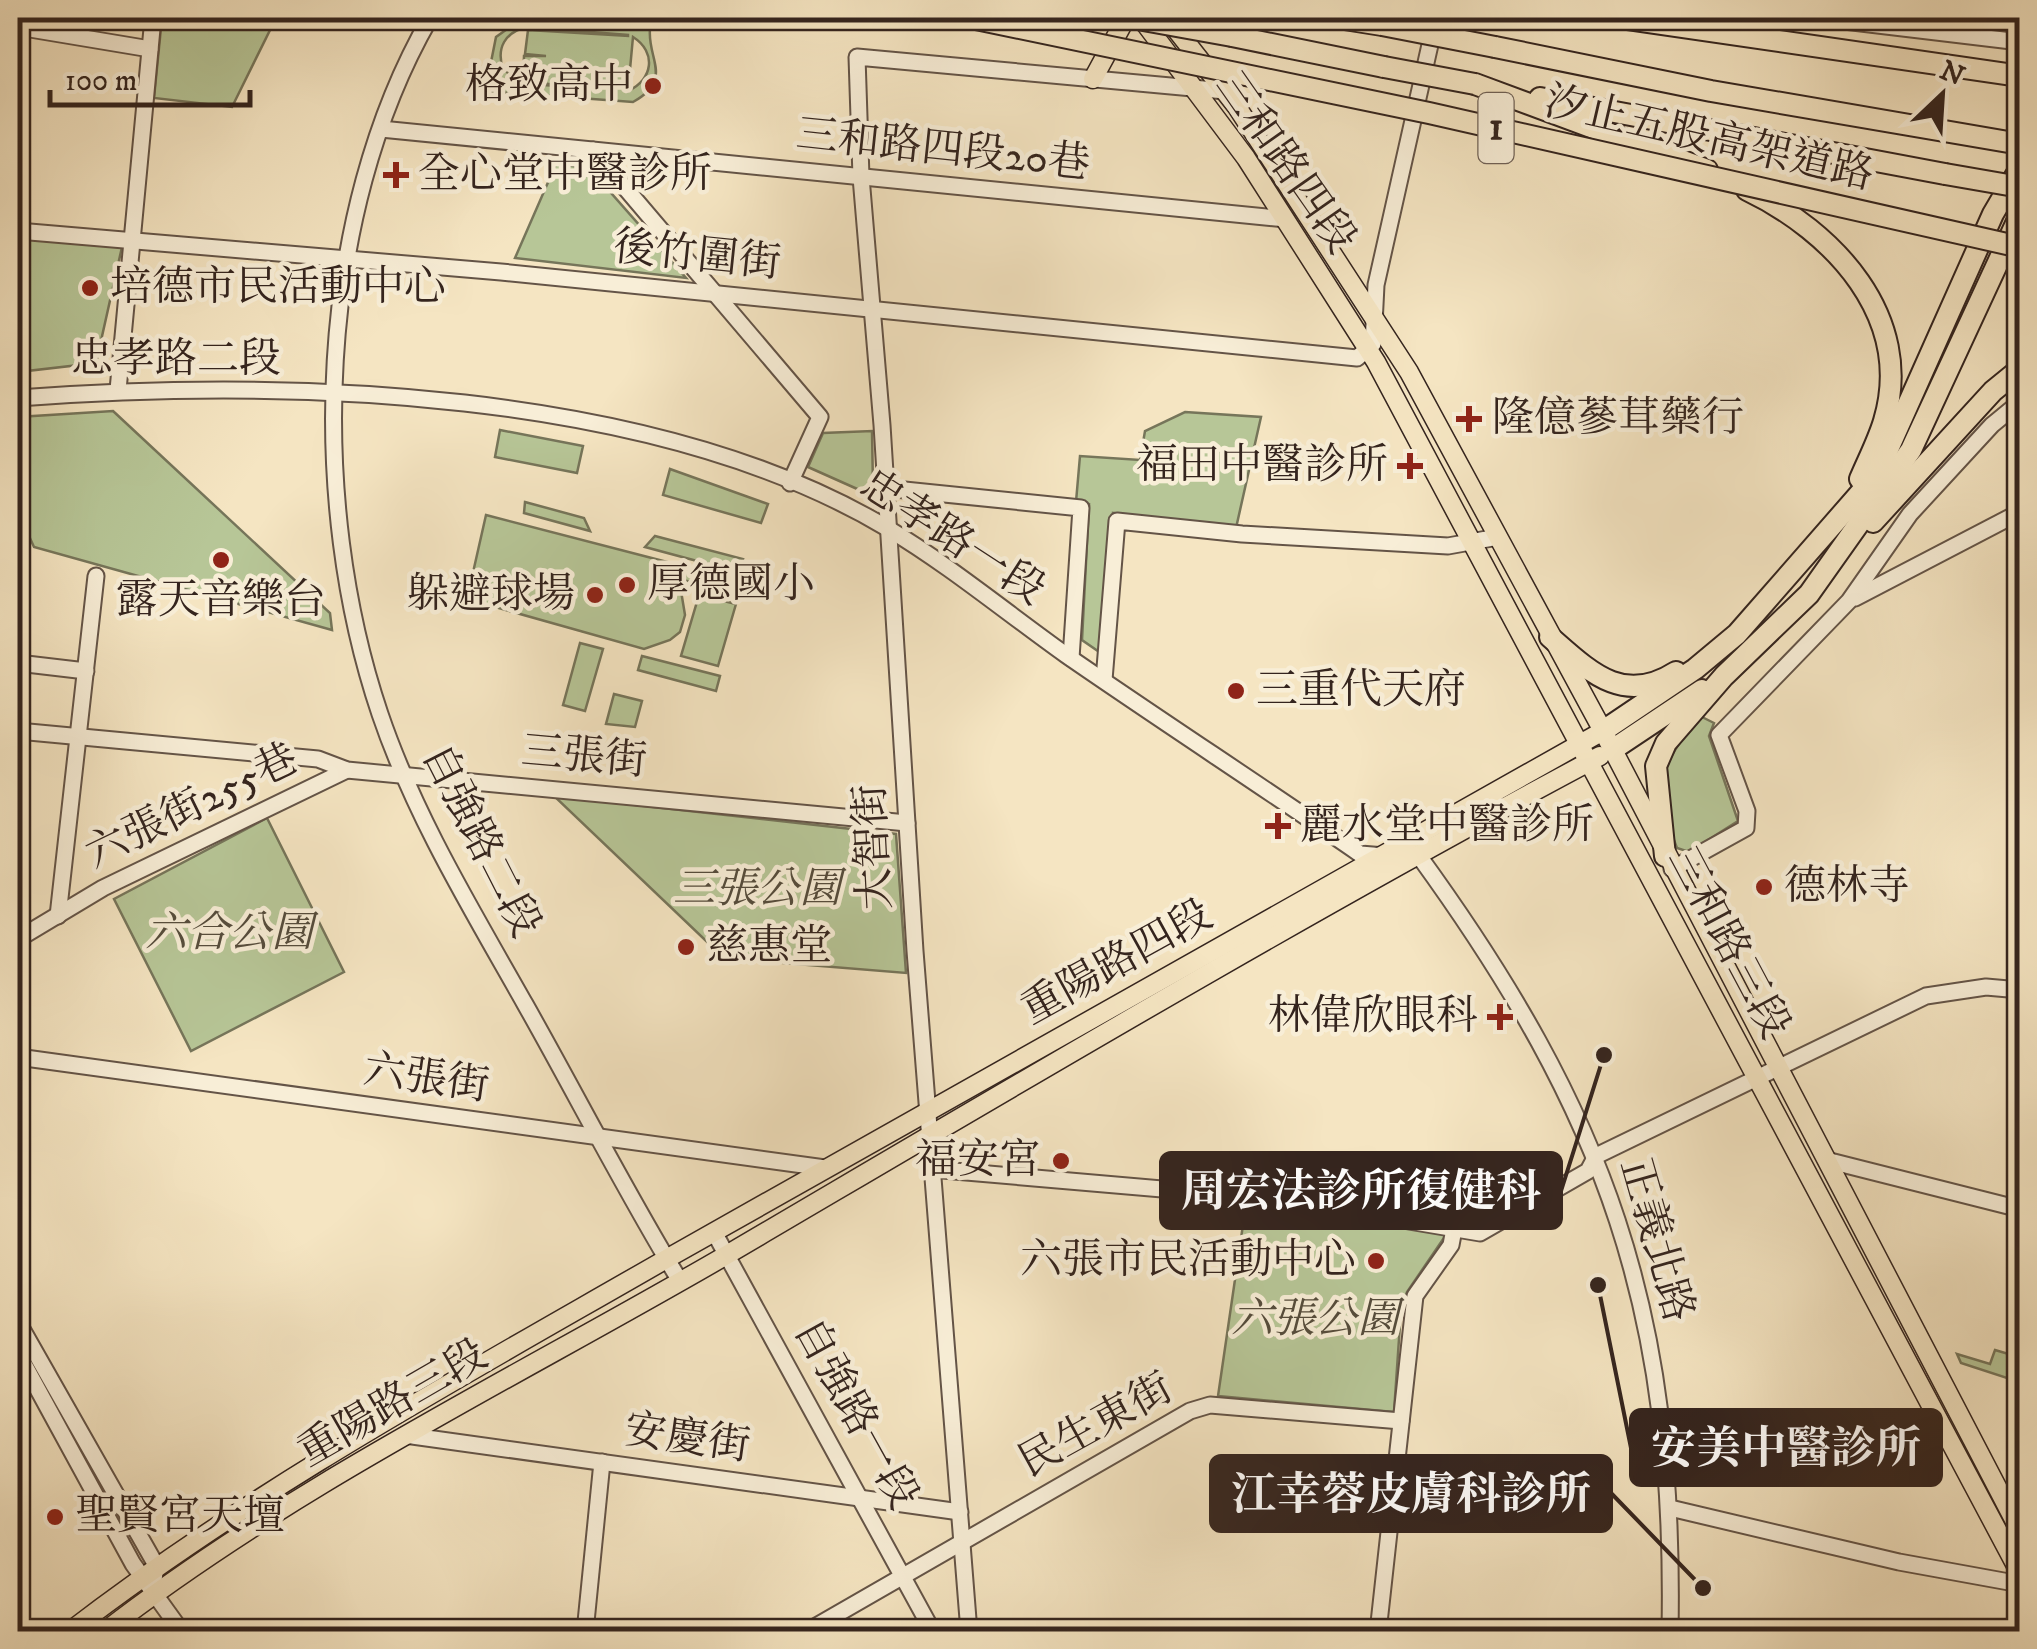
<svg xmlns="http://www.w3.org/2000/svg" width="2037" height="1649" font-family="'IM FELL DW Pica','Noto Serif TC',serif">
<rect width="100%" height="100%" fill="#f5e5c2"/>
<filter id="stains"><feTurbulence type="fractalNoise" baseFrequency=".002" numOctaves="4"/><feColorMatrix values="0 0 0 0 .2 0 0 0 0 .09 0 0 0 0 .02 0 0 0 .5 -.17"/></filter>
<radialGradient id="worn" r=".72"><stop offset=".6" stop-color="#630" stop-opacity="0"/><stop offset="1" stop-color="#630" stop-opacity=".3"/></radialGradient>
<g fill="#b7c697" stroke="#76755a" stroke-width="2.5" fill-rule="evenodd">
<polygon points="162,18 266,21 271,28 232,107 154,98"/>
<path d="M520,20L650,29C647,59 674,79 633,102L484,91L485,82H502L491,62L496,37ZM527,27L628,35V36L528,30L525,54L546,56H524L523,82L600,88L522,84L503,69C496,48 505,32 527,27ZM633,37C657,52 653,80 628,91Z"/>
<polygon points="556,164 589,168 686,278 515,258"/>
<polygon points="18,237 122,247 96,363 18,372"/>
<polygon points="113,411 330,613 332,630 34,547 18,512 18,417"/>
<polygon points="1185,412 1261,417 1236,528 1113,513 1105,656 1082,640 1089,504 1076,502 1080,456 1140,460 1145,431"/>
<polygon points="500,430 583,446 577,473 495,457"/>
<polygon points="872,431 873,487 864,492 808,467 823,433"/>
<polygon points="670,469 768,504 761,523 663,495"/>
<polygon points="525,502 584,518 590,531 524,513"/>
<polygon points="486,515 725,577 722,590 679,579 685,615 680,632 670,640 644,649 467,599"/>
<polygon points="655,536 743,559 738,572 645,547"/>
<polygon points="699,595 736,604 718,666 681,656"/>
<polygon points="580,643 603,649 585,711 563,705"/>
<polygon points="642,656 720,676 716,691 638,670"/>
<polygon points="614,694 642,701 635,727 606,724"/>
<path d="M1702,717L1714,723L1709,736L1738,821L1689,852L1677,848C1654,790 1658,760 1702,717Z"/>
<polygon points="554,796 896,834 906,973 724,958"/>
<polygon points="267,818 344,972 191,1051 114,899"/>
<polygon points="1252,1206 1338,1214 1448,1232 1407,1292 1401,1310 1394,1412 1218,1396 1245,1211"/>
<polygon points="1995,1350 2019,1357 2013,1380 1961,1363 1957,1354 1990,1364"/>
</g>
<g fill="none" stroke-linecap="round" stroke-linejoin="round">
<g stroke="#645447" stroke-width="19">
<g id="minor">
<path d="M430,18C316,216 308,501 380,714C415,817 472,910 525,1004C577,1096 625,1191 680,1281"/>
<polyline points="1819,18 2020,42"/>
<polyline points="18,27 150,49"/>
<polyline points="381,129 1286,219"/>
<polyline points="593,150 820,417 790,483"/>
<polyline points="18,231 501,272 1357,358 1373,344 1376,285 1436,18"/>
<polyline points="118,390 153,18"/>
<path d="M18,398C285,378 652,388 887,528C949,565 1007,613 1066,655C1163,722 1263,787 1360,854L1385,856"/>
<polyline points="885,488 1081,508 1071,658"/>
<polyline points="1855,598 2020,512"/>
<polyline points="18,663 86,671"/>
<polyline points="1104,680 1117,521 1242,534 1448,546 1498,537"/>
<polyline points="18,731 318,759 347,770 907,823"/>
<path d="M1408,856H1419C1607,1115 1676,1310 1670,1632"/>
<polyline points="1672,869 1746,828 1747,811 1719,735 1849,601 1910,514 1992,425 2020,402"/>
<polyline points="58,916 96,576"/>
<polyline points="18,939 103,888 347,770"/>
<polyline points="18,1057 825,1168"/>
<polyline points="1596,1156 1926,996 1986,987 2020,990"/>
<polyline points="1826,1160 2020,1209"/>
<polyline points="931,1169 1278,1199 1480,1233 1588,1171 1596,1156"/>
<polyline points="714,1232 933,1632"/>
<polyline points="18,1322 156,1565 154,1580"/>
<polyline points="18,1353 133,1564 182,1632"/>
<polyline points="405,1435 960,1512"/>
<polyline points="1670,1508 1899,1562 2020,1584"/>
<polyline points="585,1632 602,1462"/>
<polyline points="806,1632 1190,1411 1210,1405 1401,1421"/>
<polyline points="969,1632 915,951 882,425 861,177 857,57 1225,91"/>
<polyline points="1378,1632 1415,1296 1451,1245 1454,1229"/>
</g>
</g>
<g stroke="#34241e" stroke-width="21">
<g id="major">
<polyline points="1141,18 1246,158 1376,362 2020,1573"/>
<polyline points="1167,18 1237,107 1409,372 1603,731 2020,1531"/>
<polyline points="1093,79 1126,18"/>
<path d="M69,1632C256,1488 463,1376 668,1258C978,1080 1291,907 1603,731"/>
<path d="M104,1632C298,1482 519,1376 730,1253C1018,1084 1305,913 1600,756"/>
</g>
</g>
<g stroke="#34241e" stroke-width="24">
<g id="highway">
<polyline points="1338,18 1382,25"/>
<polyline points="1621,18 2020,76"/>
<polyline points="1232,36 1384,67"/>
<polyline points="1495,47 1711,91 2020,144"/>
<polyline points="1475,84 1707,170"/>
<polyline points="1540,98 1945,174"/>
<path d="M1747,190C1833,231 1915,317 1884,421C1878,441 1868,460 1860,479"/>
<polyline points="1873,522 1993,391 2020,369"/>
<path d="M1550,637C1590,672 1623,706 1676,672"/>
<polyline points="1603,731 1695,669 1737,634 1877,474 1993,214 2020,168"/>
<polyline points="1612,750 1702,690"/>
<polyline points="1665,856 1656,766 1666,743 1724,676 1809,594 1911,450 2020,215"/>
</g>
</g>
<use href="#minor" stroke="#f8eed7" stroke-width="15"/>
<use href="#major" stroke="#f5e5c2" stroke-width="18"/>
<use href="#highway" stroke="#f5e5c2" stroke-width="20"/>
<g stroke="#34241e" stroke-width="24" stroke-linecap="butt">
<g id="highway-bridge">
<polyline points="971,18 1429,113 2020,247"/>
<polyline points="1132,18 1232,36"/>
<polyline points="1382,25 1495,47"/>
<polyline points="1384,67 1475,84"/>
<polyline points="1945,174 2020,187"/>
</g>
</g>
<use href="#highway-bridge" stroke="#f5e5c2" stroke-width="20"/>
</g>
<g fill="#8f2418" stroke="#f8eed7" stroke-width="4">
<circle cx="653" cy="86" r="10"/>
<path d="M391 160h10v10h10v10h-10v10h-10v-10h-10v-10h10z"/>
<circle cx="90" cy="288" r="10"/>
<path d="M1464 404h10v10h10v10h-10v10h-10v-10h-10v-10h10z"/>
<path d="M1405 451h10v10h10v10h-10v10h-10v-10h-10v-10h10z"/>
<circle cx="221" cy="560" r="10"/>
<circle cx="627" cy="585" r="10"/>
<circle cx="595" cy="595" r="10"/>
<circle cx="1236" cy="691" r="10"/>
<path d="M1273 811h10v10h10v10h-10v10h-10v-10h-10v-10h10z"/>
<circle cx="1764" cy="887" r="10"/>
<circle cx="686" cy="947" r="10"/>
<path d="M1495 1002h10v10h10v10h-10v10h-10v-10h-10v-10h10z"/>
<circle cx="1061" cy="1161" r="10"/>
<circle cx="1376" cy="1261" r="10"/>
<circle cx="55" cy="1517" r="10"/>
</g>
<g text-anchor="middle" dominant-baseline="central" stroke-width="9" stroke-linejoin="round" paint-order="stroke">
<rect fill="#f8eed7" stroke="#6f6156" stroke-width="2.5" x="1478.5" y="93" width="35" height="70" rx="8"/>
<g font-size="40" font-weight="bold" fill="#34241e">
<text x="1496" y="128">1</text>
</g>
<g font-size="42" fill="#34241e" stroke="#f8eed7" text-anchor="start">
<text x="633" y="86" text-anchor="end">格致高中</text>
<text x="418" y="175">全心堂中醫診所</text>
<text x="110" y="288">培德市民活動中心</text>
<text x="1492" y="419">隆億蔘茸藥行</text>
<text x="1388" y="466" text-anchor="end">福田中醫診所</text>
<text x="647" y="585">厚德國小</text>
<text x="575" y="595" text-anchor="end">躲避球場</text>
<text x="221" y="601" text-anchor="middle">露天音樂台</text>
<text x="1256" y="691">三重代天府</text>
<text x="1300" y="826">麗水堂中醫診所</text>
<text x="1784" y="887">德林寺</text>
<text x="706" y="947">慈惠堂</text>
<text x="1478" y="1017" text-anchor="end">林偉欣眼科</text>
<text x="1041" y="1161" text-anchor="end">福安宮</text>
<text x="1356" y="1261" text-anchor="end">六張市民活動中心</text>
<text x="75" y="1517">聖賢宮天壇</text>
</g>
<g font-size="42" fill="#34241e" stroke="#f8eed7">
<text transform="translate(1709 139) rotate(13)">汐止五股高架道路</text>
<text transform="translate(943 150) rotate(6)">三和路四段20巷</text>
<text transform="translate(1285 163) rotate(55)">三和路四段</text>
<text transform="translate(697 256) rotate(6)">後竹圍街</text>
<text x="176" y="360">忠孝路二段</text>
<text transform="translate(952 538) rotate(33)">忠孝路一段</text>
<text transform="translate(584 757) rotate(5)">三張街</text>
<text transform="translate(192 807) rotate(-26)">六張街255巷</text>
<text transform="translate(480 841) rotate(63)">自強路二段</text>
<text transform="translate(874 847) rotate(-93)">大智街</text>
<text transform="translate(1728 943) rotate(62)">三和路三段</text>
<text transform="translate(1117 963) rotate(-29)">重陽路四段</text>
<text transform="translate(426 1079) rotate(8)">六張街</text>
<text transform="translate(1656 1240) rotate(74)">正義北路</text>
<text transform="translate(393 1404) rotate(-30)">重陽路三段</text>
<text transform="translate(855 1414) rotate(61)">自強路一段</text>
<text transform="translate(1096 1426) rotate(-29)">民生東街</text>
<text transform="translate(687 1439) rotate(8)">安慶街</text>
</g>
<g font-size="42" font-style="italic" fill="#554c3c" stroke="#f8eed7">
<text x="757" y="890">三張公園</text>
<text x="229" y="934">六合公園</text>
<text x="1315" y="1320">六張公園</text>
</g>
</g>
<path fill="none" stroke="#34241e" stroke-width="4" d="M1604 1055L1561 1191M1598 1285L1631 1448M1703 1588L1611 1493"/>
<g fill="#34241e" stroke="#f8eed7" stroke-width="4">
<circle cx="1604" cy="1055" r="10"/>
<circle cx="1598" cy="1285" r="10"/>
<circle cx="1703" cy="1588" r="10"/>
</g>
<g fill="#34241e" stroke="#34241e" stroke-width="4">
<rect x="1161" y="1153" width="400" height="75" rx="10"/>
<rect x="1631" y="1410" width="310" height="75" rx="10"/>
<rect x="1211" y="1456" width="400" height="75" rx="10"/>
</g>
<g font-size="45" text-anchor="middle" font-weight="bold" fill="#fff">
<text x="1361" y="1206">周宏法診所復健科</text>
<text x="1786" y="1463">安美中醫診所</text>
<text x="1411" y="1509">江幸蓉皮膚科診所</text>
</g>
<rect width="2037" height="1649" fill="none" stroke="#f5e5c2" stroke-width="60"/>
<rect x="20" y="20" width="1997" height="1609" fill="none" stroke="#34241e" stroke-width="5"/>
<rect x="30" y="30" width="1977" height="1589" fill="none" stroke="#34241e" stroke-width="2.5"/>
<g transform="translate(1942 95) rotate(25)" stroke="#f8eed7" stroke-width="8" paint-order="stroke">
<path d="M0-8L18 38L0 25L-18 38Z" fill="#34241e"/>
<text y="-15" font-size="28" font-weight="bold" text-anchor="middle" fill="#34241e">N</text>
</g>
<path d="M50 90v15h200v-15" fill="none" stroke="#34241e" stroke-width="5"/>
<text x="65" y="90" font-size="30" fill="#34241e" stroke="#f8eed7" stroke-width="8" paint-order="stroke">100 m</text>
<rect width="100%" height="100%" filter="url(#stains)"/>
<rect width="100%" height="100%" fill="url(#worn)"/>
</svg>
